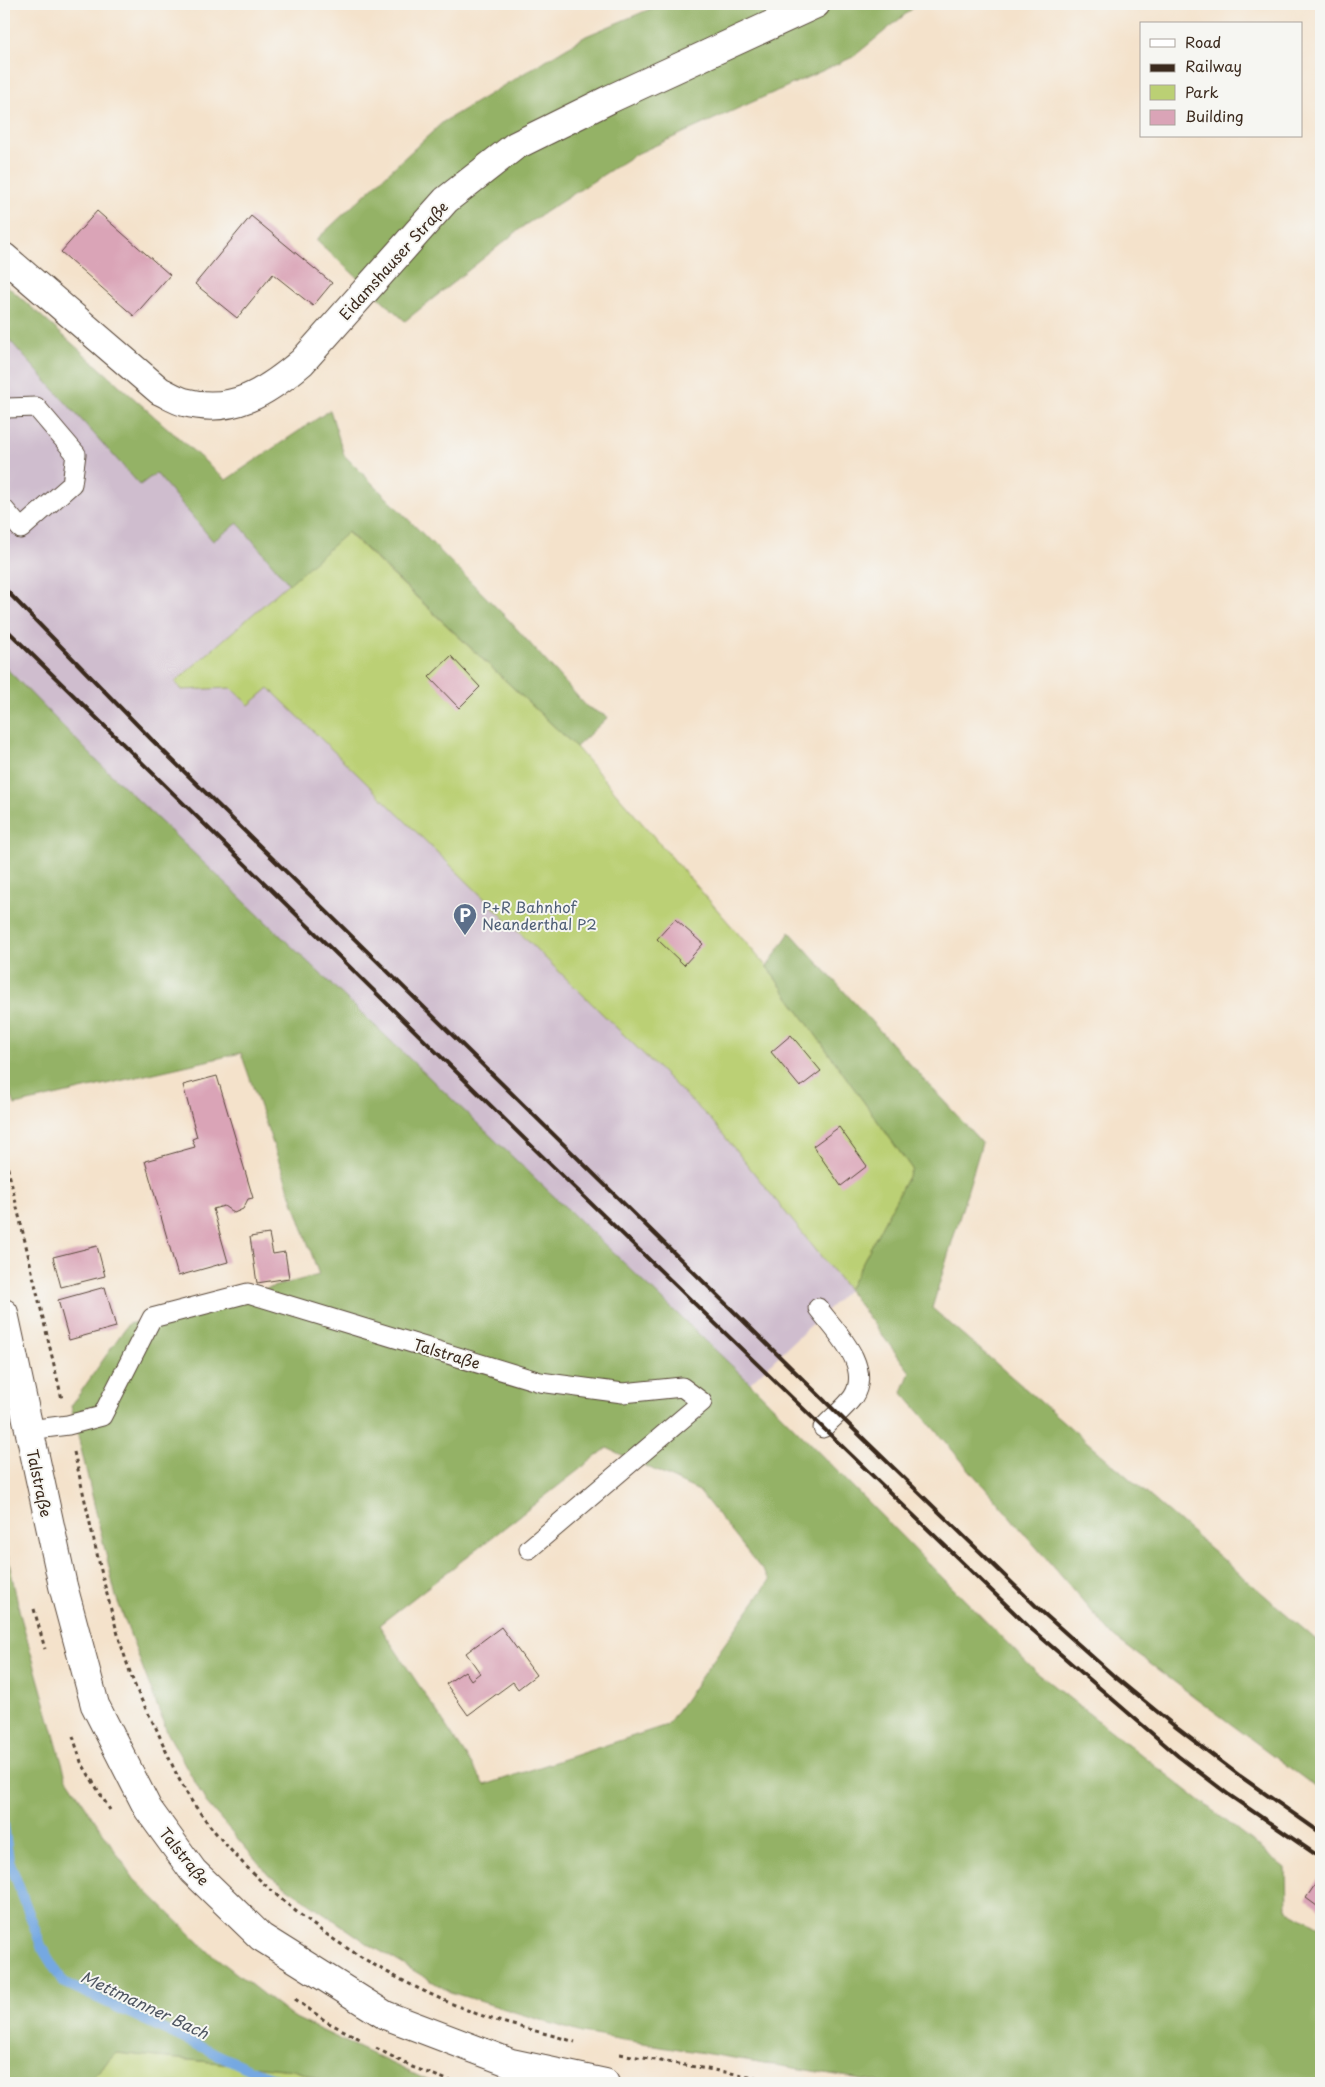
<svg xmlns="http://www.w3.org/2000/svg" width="1325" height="2087" font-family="'Playpen Sans',sans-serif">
<rect width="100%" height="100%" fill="#f6f6f2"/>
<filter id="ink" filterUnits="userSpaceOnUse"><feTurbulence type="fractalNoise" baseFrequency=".02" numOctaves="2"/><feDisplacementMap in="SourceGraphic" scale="10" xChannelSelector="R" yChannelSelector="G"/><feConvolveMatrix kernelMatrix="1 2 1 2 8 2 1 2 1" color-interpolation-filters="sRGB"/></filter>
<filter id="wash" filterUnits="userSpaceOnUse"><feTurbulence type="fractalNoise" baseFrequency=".0096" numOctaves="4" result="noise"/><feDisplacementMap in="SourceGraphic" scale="20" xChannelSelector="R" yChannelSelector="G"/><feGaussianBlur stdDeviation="1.12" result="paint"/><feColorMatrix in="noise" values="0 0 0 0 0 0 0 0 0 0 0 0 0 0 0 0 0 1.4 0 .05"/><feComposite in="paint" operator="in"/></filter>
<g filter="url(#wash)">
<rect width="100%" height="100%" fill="#f4e2cb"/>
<polygon fill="#cfbdce" points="4,334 140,484 156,473 213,541 238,523 289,584 175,681 182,689 231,688 249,705 269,688 713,1122 848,1290 750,1383 98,762 4,666"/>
<g fill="#bbd074" stroke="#7b7d49">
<polygon points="347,532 576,747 767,967 912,1169 848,1290 713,1122 269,688 249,705 231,688 182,690 175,682"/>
<polygon points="116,2053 294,2070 327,2083 87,2083"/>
</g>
<g fill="#94b266" stroke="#686e42" fill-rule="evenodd">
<polygon points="662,4 918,4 853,57 634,155 525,225 405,321 316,240 443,122 586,36"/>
<polygon points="4,283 226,480 330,410 344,455 507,618 587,707 608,717 576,747 348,532 289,584 238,523 213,541 156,473 140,485 4,334"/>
<path d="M4,666L98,762L750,1383L1036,1672L1286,1868L1287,1909L1321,1928V2083H885L582,2033L450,1992L370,1945L269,1875L206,1802L167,1732L116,1597L71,1406L128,1324L319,1275L241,1053L15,1105L4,1075ZM607,1448L699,1491L770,1580L667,1725L485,1785L379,1625Z"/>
<polygon points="790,932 982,1143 932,1308 1321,1644 1321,1791 1114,1637 902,1392 910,1372 848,1290 912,1169 767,967"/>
<polygon points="4,1538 20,1614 66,1777 134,1879 209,1952 291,2016 433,2083 327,2083 294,2070 116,2053 87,2083 4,2083"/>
</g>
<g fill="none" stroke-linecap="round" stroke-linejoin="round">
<polyline stroke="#75a8e1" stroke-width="10" points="4,1825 9,1860 42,1948 63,1982 193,2043 251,2070 287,2083"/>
</g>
<g id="blocks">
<g fill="#daa4b7">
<polygon points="97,211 170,275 134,316 61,252"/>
<polygon points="251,216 332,283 313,306 273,274 237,318 195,284"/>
<polygon points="451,656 480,687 459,708 429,677"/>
<polygon points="675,919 703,944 684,965 657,939"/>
<polygon points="791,1035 821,1071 800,1087 771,1052"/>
<polygon points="217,1076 253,1198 248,1199 243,1209 234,1213 224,1206 213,1209 228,1262 178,1276 145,1161 195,1147 192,1139 197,1137 183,1085"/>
<polygon points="839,1127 867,1166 841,1186 813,1146"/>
<polygon points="269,1234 273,1254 285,1252 289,1278 257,1283 250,1237"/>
<polygon points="97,1246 105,1276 61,1287 53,1257"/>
<polygon points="105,1287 116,1327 69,1340 58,1300"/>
<polygon points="501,1627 536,1675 518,1689 513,1682 468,1715 446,1684 465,1671 471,1680 480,1673 466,1653"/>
<polygon points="1321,1876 1321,1909 1306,1898"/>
</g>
</g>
</g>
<g filter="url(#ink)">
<use href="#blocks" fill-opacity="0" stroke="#574638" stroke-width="1"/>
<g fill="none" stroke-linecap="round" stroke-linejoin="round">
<g stroke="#574638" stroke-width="21">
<g id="lane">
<polyline points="4,410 7,408 36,407 76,454 72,484 21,529 4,509"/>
<path d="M818,1308C835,1331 873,1366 853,1397C845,1408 832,1418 823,1428"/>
<polyline points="29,1430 68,1425 102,1416 152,1318 248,1293 540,1382 623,1393 682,1387 702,1402 529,1549"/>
</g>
</g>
<g stroke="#574638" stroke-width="30">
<path id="street" d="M4,257L160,391C167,394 176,400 184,402C232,415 267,392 302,362L446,200L515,146L610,99L816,4"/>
</g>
<g stroke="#574638" stroke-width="30">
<polyline id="secondary" points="4,1313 63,1586 95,1705 148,1809 193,1871 261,1937 385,2015 511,2063 605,2083"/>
</g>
<g stroke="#574638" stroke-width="3" stroke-dasharray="4 4" stroke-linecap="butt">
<polyline points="4,1152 62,1399"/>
<path d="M74,1452C91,1526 106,1603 131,1675C137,1693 147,1711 156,1728C167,1753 178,1781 193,1803C260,1898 360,1967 467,2010C501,2024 540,2031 575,2042"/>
<polyline points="34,1609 45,1649"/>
<polyline points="73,1736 81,1762 110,1810"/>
<polyline points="295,1999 327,2022 360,2039"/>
<polyline points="376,2048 412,2067 456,2083"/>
<polyline points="620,2054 789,2083"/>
</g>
<use href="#lane" stroke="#fff" stroke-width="19"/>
<use href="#street" stroke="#fff" stroke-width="28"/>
<use href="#secondary" stroke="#fff" stroke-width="28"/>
<g stroke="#3b2a1e" stroke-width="4">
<polyline points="4,588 152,740 837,1413 1040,1610 1115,1677 1177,1728 1240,1776 1321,1833"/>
<polyline points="4,627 543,1157 1028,1626 1178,1756 1229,1795 1321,1858"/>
</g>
</g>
</g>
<defs>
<g id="parking-pin" transform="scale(1.25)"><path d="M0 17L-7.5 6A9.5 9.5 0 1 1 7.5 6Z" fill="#5c6f8a" stroke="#f6f6f2"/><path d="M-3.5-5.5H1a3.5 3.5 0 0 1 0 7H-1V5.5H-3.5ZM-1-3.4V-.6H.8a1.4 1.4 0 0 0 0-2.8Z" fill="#fff"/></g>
</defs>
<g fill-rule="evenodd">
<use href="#parking-pin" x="465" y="915"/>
</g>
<g text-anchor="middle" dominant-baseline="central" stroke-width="4" stroke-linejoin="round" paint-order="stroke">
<g font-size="15" fill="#3b2a1e" stroke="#f6f6f2">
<text transform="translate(393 260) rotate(-48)">Eidamshauser Straße</text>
<text transform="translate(447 1353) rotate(17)">Talstraße</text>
<text transform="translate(40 1483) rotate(78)">Talstraße</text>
<text transform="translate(185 1856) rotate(51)">Talstraße</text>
</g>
<g font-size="15" fill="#4e5e75" stroke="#f6f6f2" text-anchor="start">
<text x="482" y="906">P+R Bahnhof<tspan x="482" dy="17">Neanderthal P2</tspan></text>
</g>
<g font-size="16" font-style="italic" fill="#4f5662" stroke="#f6f6f2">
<text transform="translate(145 2004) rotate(25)">Mettmanner Bach</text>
</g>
</g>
<rect width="1325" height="2087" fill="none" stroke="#f6f6f2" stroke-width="20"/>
<rect x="1140" y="22" width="162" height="115" fill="#f6f6f2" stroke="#aba49d"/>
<rect x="1150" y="39" width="25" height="8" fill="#ffffff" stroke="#aba49d"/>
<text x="1185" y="48" font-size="15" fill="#3b2a1e">Road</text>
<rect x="1150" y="64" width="25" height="8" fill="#3b2a1e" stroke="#aba49d"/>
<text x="1185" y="72" font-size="15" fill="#3b2a1e">Railway</text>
<rect x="1150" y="85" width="25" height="15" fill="#bbd074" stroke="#aba49d"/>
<text x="1185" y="98" font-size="15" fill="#3b2a1e">Park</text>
<rect x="1150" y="110" width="25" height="15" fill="#daa4b7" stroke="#aba49d"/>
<text x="1185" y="122" font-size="15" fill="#3b2a1e">Building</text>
</svg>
